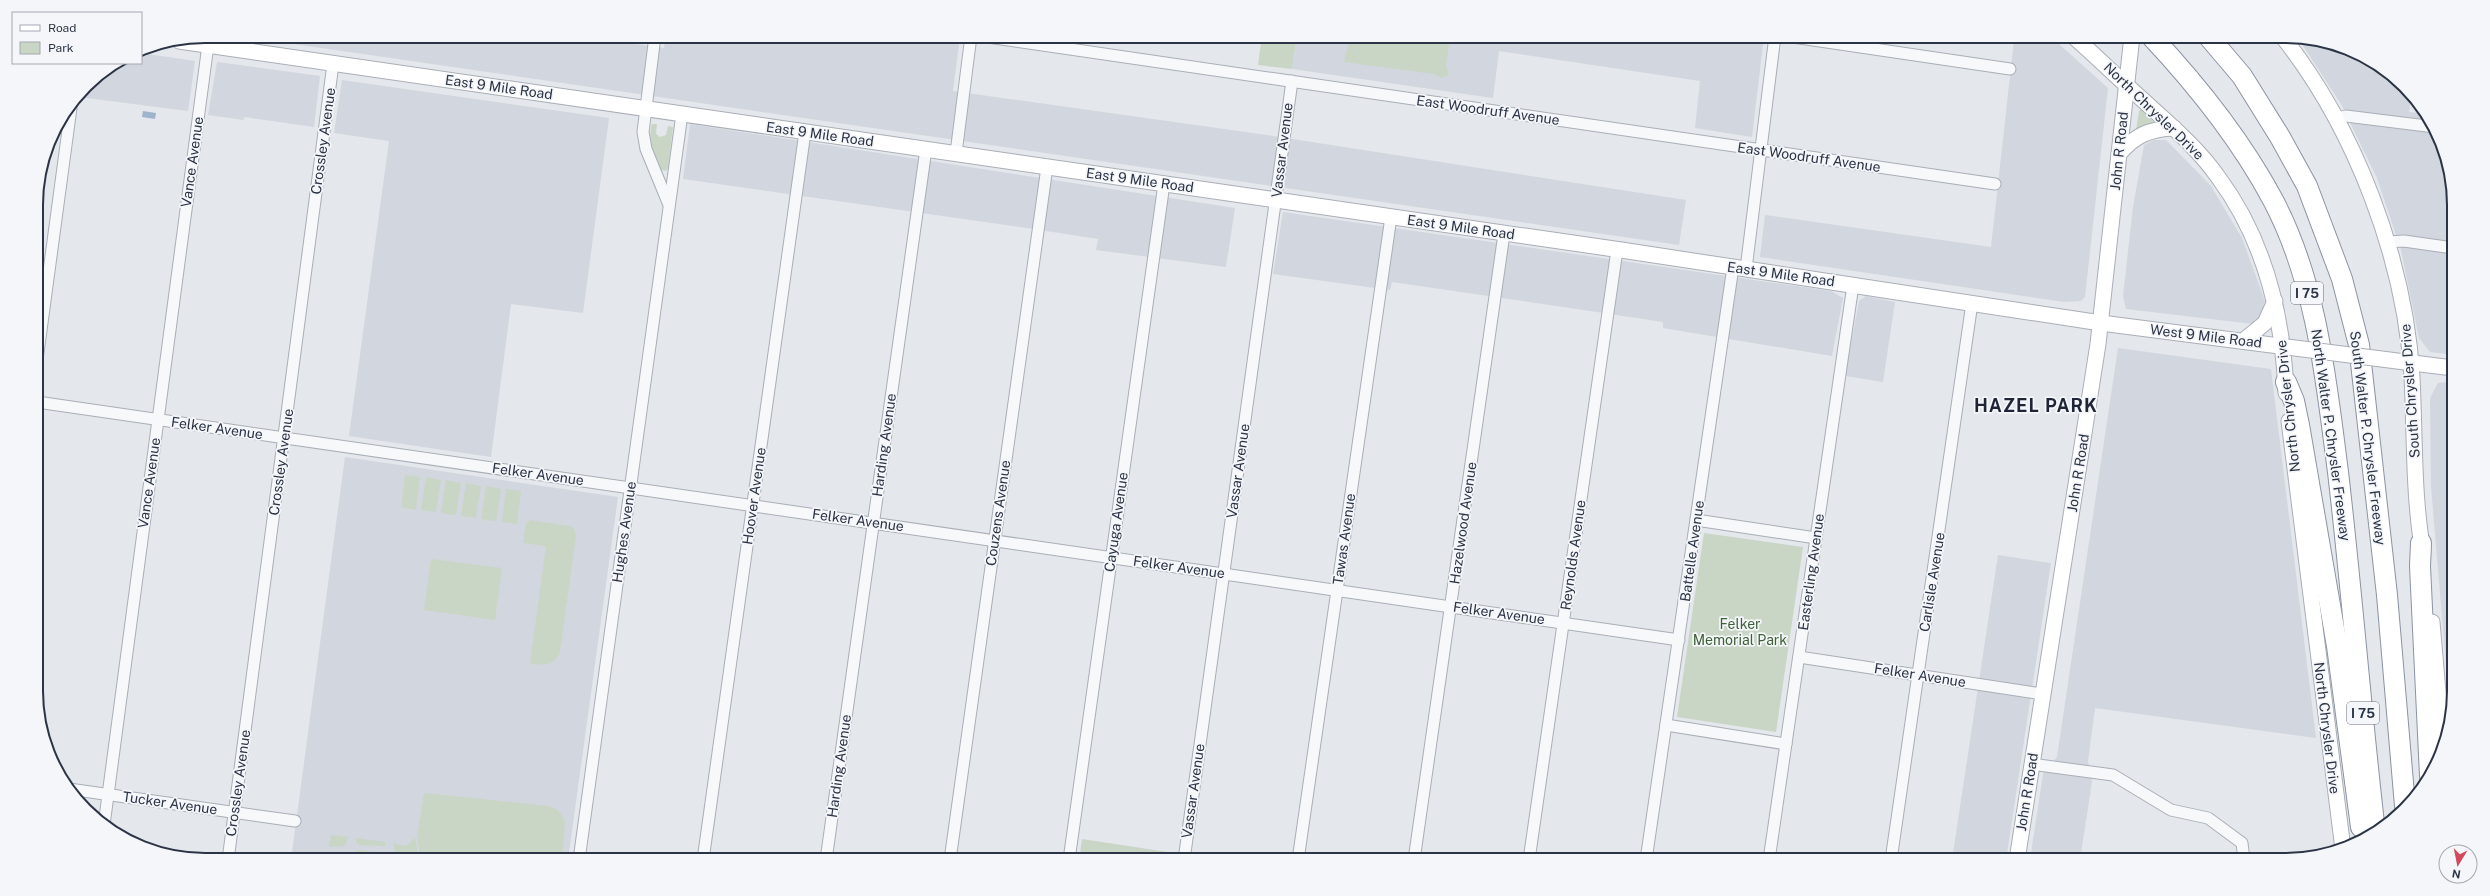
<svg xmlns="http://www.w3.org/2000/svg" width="2490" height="896" font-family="'Public Sans',sans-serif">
<rect width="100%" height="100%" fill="#e4e7ec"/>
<g fill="#d2d6de">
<polygon points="239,36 578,36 664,48 666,36 960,36 953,91 1273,136 1686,200 1679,245"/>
<polygon points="1297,36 1764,36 1752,137 1695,128 1700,81 1499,51 1493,98 1292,69"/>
<polygon points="2017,36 2050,36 2108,88 2085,297 2081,301 2064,302 1760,257 1765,215 1991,247 2014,40"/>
<polygon points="2298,38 2339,45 2379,65 2412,93 2409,112 2426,114 2437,130 2449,169 2446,188 2453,189 2453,355 2430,352 2419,338 2401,250 2377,178 2341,104"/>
<polygon points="141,53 195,61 188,111 79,97 93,78 118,63 141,63"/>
<polygon points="217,62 320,76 314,127 244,117 244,120 208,115"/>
<polygon points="342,80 609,118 583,313 511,304 491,457 349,436 389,141 334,133"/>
<polygon points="690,124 1235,208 1226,267 1096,250 1098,239 1027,228 683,179"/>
<polygon points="2154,140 2166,140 2211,186 2242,238 2265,301 2259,319 2253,324 2126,309 2123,296 2133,207 2144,145"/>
<polygon points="1283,212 1831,291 1843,298 1832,356 1663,328 1663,322 1597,312 1392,282 1390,290 1273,274"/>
<polygon points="1866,296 1895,302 1883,382 1845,376 1859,301"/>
<polygon points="2118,348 2271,369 2316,738 2095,708 2088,761 2092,782 2080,860 2030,860 2043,774 2057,757"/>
<polygon points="2445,382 2453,383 2454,691 2450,713 2431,486 2430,398 2438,383"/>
<polygon points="345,457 618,497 568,860 291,860"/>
<polygon points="1998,555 2051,563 2006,860 1952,860"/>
</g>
<g fill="#c9d6c5">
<polygon points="1262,36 1297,36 1292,69 1258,65"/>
<polygon points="1350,36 1450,36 1446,67 1449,75 1441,78 1434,74 1344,62"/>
<polygon points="2141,109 2155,123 2136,130 2139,111"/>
<path d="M652,124H657L656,134L660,137L666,135L668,126L673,127L668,168L666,171L661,170C655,156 647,139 652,124Z"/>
<polygon points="405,475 420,477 416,510 401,507"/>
<polygon points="426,477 441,480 436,512 421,510"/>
<polygon points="446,480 461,483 456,515 441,513"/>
<polygon points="466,483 481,486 476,518 461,516"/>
<polygon points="486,486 501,489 496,521 481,519"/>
<polygon points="506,489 521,491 517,524 502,522"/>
<path d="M530,520L570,526L574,528L576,536L560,652C553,666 545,666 530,663L546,546L523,543L526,524Z"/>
<polygon points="1704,533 1803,547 1776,732 1677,717"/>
<polygon points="431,559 502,568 495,620 424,610"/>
<polygon points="424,793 548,806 558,810 565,821 562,860 421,860 417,838"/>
<polygon points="331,835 348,837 345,846 329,847"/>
<polygon points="356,838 385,842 385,846 359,845 356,843"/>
<polygon points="415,838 419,860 404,860 395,853 393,843 406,846"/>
<polygon points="1082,839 1174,853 1173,860 1079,860"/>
<polygon points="361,850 385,854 397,860 332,860 341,855"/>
</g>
<polygon fill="#9fb4cc" points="143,111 156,113 155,119 142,117"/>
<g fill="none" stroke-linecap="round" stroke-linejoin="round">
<g stroke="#a9aeb7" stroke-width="13">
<g id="street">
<polyline points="655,36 643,132 646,149 669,205"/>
<polyline points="981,36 1995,184"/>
<polyline points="1786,36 2010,69"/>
<polyline points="2336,118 2346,116 2435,127"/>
<polyline points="956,153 971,36"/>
<polyline points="2387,242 2404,241 2453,248"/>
<polyline points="1746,269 1775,36"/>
<polyline points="37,360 71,108"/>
<polyline points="37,402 1679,640"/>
<polyline points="1696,520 1816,538"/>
<polyline points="1799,657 2042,694"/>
<polyline points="2439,699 2453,699"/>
<polyline points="1666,725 1786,744"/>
<polyline points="2031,764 2113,775 2171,810 2208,818 2242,843 2244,860"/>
<polyline points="69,789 295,821"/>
<polyline points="104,825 208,45"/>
<polyline points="228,860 333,64"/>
<polyline points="579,860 682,114"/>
<polyline points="703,860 805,132"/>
<polyline points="826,860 926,149"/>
<polyline points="950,860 1047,167"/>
<polyline points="1069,860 1164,184"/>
<polyline points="1184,860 1292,81"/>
<polyline points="1298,860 1391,217"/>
<polyline points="1414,860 1504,234"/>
<polyline points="1529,860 1617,250"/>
<polyline points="1646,860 1733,267"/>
<polyline points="1769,860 1853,285"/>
<polyline points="1891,860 1972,303"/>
</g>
</g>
<g stroke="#a9aeb7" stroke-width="17">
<g id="secondary">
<path d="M2073,36C2097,57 2120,80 2144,101C2170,125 2198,148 2218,177C2265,240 2283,315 2286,393"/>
<path d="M2282,36C2355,128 2405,259 2412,377C2415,435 2413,495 2423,552"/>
<polyline points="179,41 1621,250 2101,323 2287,347"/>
<path d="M2119,154C2135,135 2150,129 2174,128"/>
<polyline points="2243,341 2265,323 2275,301"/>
<polyline points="2405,362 2453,368"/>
<polyline points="2289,421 2343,849"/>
<polyline points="2432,622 2443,750"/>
<polyline points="2017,860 2098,344 2132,36"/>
</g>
</g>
<g stroke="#8b94a3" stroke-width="22">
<g id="highway">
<path d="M2151,36C2196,84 2242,142 2273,200C2317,283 2326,380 2338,472C2352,592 2361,712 2375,832"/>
<polyline points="2208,36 2242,76 2280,137 2307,186 2342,279 2359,345 2387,595 2405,806"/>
<polyline points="2286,382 2294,401 2299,425 2337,646 2361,827"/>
<polyline points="2421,543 2420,566 2430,776"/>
</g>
</g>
<use href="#street" stroke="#f7f8fa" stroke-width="11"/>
<use href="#secondary" stroke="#fff" stroke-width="15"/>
<use href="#highway" stroke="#fff" stroke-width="20"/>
<g stroke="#a9aeb7" stroke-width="17" stroke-linecap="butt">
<polyline id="secondary-bridge" points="2287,347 2405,362"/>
</g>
<use href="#secondary-bridge" stroke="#fff" stroke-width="15"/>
</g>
<g text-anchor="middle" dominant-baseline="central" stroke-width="3.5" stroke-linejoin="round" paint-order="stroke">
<g fill="#f4f6f9" stroke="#676e7b" stroke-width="1">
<rect x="2291" y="282" width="32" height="22" rx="3"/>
<rect x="2347" y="702" width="32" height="22" rx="3"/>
</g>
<g font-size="13" font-weight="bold" fill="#2b3445">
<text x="2307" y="293">I 75</text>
<text x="2363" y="713">I 75</text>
</g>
<g font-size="14" fill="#2b3445" stroke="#f4f6f9">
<text transform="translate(499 87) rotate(8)">East 9 Mile Road</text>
<text transform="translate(1488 110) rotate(8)">East Woodruff Avenue</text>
<text transform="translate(2154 111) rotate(44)">North Chrysler Drive</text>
<text transform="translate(820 134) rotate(8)">East 9 Mile Road</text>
<text transform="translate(323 141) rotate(-82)">Crossley Avenue</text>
<text transform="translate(1282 150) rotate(-83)">Vassar Avenue</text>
<text transform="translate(2119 151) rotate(-84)">John R Road</text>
<text transform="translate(1809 157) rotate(8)">East Woodruff Avenue</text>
<text transform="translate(192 162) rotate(-82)">Vance Avenue</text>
<text transform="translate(1140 180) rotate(8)">East 9 Mile Road</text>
<text transform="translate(1461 227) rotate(8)">East 9 Mile Road</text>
<text transform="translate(1781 274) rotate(8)">East 9 Mile Road</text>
<text transform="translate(2206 336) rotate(7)">West 9 Mile Road</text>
<text transform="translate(2410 391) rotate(-94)">South Chrysler Drive</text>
<text transform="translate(2288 406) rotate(-96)">North Chrysler Drive</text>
<text transform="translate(217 428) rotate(8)">Felker Avenue</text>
<text transform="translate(2331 435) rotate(82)">North Walter P. Chrysler Freeway</text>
<text transform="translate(2368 438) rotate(83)">South Walter P. Chrysler Freeway</text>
<text transform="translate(884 445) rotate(-82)">Harding Avenue</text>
<text transform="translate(281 462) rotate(-82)">Crossley Avenue</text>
<text transform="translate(1238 471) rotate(-82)">Vassar Avenue</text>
<text transform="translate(2078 473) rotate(-81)">John R Road</text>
<text transform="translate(538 474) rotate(8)">Felker Avenue</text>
<text transform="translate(149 483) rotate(-82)">Vance Avenue</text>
<text transform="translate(754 496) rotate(-82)">Hoover Avenue</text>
<text transform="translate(998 513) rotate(-82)">Couzens Avenue</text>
<text transform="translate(858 520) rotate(8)">Felker Avenue</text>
<text transform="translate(1116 522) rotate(-82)">Cayuga Avenue</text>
<text transform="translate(1463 523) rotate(-82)">Hazelwood Avenue</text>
<text transform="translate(624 532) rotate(-82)">Hughes Avenue</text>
<text transform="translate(1344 539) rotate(-82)">Tawas Avenue</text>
<text transform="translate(1692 551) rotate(-82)">Battelle Avenue</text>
<text transform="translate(1573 555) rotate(-82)">Reynolds Avenue</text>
<text transform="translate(1179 567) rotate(8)">Felker Avenue</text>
<text transform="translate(1811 572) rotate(-82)">Easterling Avenue</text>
<text transform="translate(1932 582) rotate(-81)">Carlisle Avenue</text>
<text transform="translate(1499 613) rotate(8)">Felker Avenue</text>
<text transform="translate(1920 675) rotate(9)">Felker Avenue</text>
<text transform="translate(2327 728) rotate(83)">North Chrysler Drive</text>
<text transform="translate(839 766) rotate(-82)">Harding Avenue</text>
<text transform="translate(238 783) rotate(-82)">Crossley Avenue</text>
<text transform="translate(1193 791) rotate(-82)">Vassar Avenue</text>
<text transform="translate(2027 792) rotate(-81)">John R Road</text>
<text transform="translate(170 803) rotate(8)">Tucker Avenue</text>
</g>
<g font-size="14" fill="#3f6138" stroke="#f4f6f9">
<text x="1740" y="624">Felker<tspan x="1740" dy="16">Memorial Park</tspan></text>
</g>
<g font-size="18" font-weight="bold" letter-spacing="1" fill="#1d2536" stroke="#f4f6f9">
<text x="2036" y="405">HAZEL PARK</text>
</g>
</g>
<path d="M0 0H2490V896H0ZM205 43H2285A162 162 0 0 1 2447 205V691A162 162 0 0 1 2285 853H205A162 162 0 0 1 43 691V205A162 162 0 0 1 205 43Z" fill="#f4f6f9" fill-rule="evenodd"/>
<path fill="none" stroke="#2b3445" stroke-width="2" d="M205 43H2285A162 162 0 0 1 2447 205V691A162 162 0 0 1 2285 853H205A162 162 0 0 1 43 691V205A162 162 0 0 1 205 43Z"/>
<rect x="12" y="12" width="130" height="52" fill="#f4f6f9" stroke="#a4a8b1"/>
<rect x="20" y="25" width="20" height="6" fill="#ffffff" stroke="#a4a8b1"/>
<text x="48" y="32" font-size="12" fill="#2b3445">Road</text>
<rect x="20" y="42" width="20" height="12" fill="#c9d6c5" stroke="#a4a8b1"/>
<text x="48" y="52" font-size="12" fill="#2b3445">Park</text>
<g transform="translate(2458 864) rotate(190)"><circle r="19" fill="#f4f6f9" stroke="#a4a8b1"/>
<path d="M0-3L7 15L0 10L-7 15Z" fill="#d1495b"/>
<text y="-6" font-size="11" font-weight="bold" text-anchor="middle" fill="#2b3445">N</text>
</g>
</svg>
